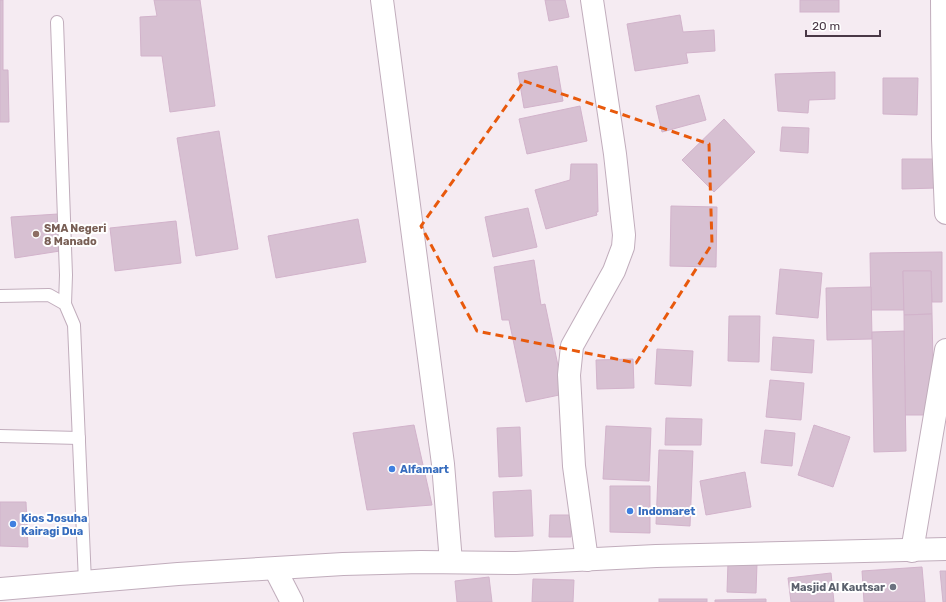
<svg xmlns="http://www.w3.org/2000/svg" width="946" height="602" font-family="Rubik,sans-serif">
<rect width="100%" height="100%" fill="#f5ebf2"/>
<g fill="#d7c0d2" stroke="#d2b3cb">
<polygon points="0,0 3,0 3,70 8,70 9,122 0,122"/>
<polygon points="154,0 200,0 215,106 170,112 162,56 141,56 140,17 157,16"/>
<polygon points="545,0 565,0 569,17 549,21"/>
<rect x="800" y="0" width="39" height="12"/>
<polygon points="680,15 683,32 714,30 715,51 686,53 688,63 635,71 627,24"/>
<polygon points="557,66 563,101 524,108 518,73"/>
<polygon points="835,72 835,99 809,100 808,113 778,111 775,74"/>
<polygon points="883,78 918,78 917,115 883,114"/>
<polygon points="699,95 706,120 662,132 656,106"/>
<polygon points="580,106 587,141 527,154 519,119"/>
<polygon points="724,119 755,152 714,192 682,160"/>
<polygon points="782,127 809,128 808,153 780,151"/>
<polygon points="219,131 238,249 196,256 177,138"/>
<polygon points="902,159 936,159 936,188 902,189"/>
<polygon points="571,164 597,164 598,212 596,212 597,215 546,229 535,190 570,180"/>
<polygon points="671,206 717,207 716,267 670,266"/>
<polygon points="528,208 537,247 493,257 485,217"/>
<polygon points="58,214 60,251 15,258 11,217"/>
<polygon points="358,219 366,262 276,278 268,236"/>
<polygon points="176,221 181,263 115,271 110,228"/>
<polygon points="942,252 942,302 932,302 931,271 903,271 904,310 871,310 870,253"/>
<polygon points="534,260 541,305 545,304 564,394 526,402 509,320 502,320 494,267"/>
<polygon points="780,269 822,273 818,318 776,314"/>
<polygon points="903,271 931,271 932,314 904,315"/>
<polygon points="871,287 872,339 827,340 826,288"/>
<polygon points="932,314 934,415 905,415 904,315"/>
<polygon points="729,316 760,316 759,362 728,361"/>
<polygon points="904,331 906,451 874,452 872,332"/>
<polygon points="773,337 814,340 812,373 771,370"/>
<polygon points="657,349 693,351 691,386 655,384"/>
<polygon points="633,359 634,388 597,389 596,360"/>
<polygon points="770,380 804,383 801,420 766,417"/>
<polygon points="666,418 702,419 701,445 665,445"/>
<polygon points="414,425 432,505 367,510 353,433"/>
<polygon points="814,425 850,437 833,487 798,475"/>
<polygon points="606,426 651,428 649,481 603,479"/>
<polygon points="520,427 522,476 499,477 497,428"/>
<polygon points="765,430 795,433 792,466 761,463"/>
<polygon points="659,450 693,451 690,526 656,524"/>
<polygon points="745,472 751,507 706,515 700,481"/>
<polygon points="610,486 650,486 650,533 610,532"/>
<polygon points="531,490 533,536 495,537 493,492"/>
<polygon points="0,502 26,502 28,547 0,546"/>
<polygon points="550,515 572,515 571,537 549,537"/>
<polygon points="728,562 757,563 756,593 727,592"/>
<polygon points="922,567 925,602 864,602 862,571"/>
<polygon points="940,571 946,571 946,602 943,602"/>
<polygon points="831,573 834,602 791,602 788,578"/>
<polygon points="489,577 492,602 457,602 455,581"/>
<polygon points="533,579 574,580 573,602 532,602"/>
<rect x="659" y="599" width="48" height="3"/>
<polygon points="766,599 766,602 715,602 715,600"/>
</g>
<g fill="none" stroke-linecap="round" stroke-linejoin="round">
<g stroke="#c1adbc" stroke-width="14">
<g id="service">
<polyline points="57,22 66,275 65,304"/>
<polyline points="0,296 49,295 65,304 74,325 85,582"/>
<polyline points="0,436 79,438"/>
</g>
</g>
<g stroke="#c1adbc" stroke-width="24">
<g id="minor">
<polyline points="382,0 443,464 451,562"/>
<polyline points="946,0 942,0 943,139 946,213"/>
<polyline points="912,551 946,350"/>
<polyline points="587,560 574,466 569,375 572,346 614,271 623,247 624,235 615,154 592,0"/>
<polyline points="275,569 292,602"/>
<polyline points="0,589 178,574 343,564 421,562 516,563 656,556 946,549"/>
</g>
</g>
<use href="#service" stroke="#fff" stroke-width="12"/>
<use href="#minor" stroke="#fff" stroke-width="22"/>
</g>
<path fill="none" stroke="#e8590c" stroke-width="3" stroke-dasharray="8 5" stroke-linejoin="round" d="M524,81L709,144L712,244L636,363L477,331L421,226Z"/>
<circle fill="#8d6e63" stroke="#fff" stroke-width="1.5" cx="36" cy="234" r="4"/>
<g fill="#3f7fe0" stroke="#fff" stroke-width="1.5">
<circle cx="392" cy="469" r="4"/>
<circle cx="630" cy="511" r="4"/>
<circle cx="13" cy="524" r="4"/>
</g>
<circle fill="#6b7280" stroke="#fff" stroke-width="1.5" cx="893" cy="587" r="4"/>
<g text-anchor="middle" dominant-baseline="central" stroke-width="4" stroke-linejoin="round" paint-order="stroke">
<g font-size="11" font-weight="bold" fill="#785e54" stroke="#fff" text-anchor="start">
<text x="44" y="228">SMA Negeri<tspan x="44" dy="13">8 Manado</tspan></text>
</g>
<g font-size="11" font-weight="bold" fill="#366cbe" stroke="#fff" text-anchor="start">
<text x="400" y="469">Alfamart</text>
<text x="638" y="511">Indomaret</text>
<text x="21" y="518">Kios Josuha<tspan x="21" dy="13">Kairagi Dua</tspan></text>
</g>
<g font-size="11" font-weight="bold" fill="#5b616d" stroke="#fff" text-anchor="end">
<text x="885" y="587">Masjid Al Kautsar</text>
</g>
</g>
<path d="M806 30v6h74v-6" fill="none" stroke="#493846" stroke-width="2"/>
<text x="812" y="30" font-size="12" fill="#493846" stroke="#ffffff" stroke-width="3" paint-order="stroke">20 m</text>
</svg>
